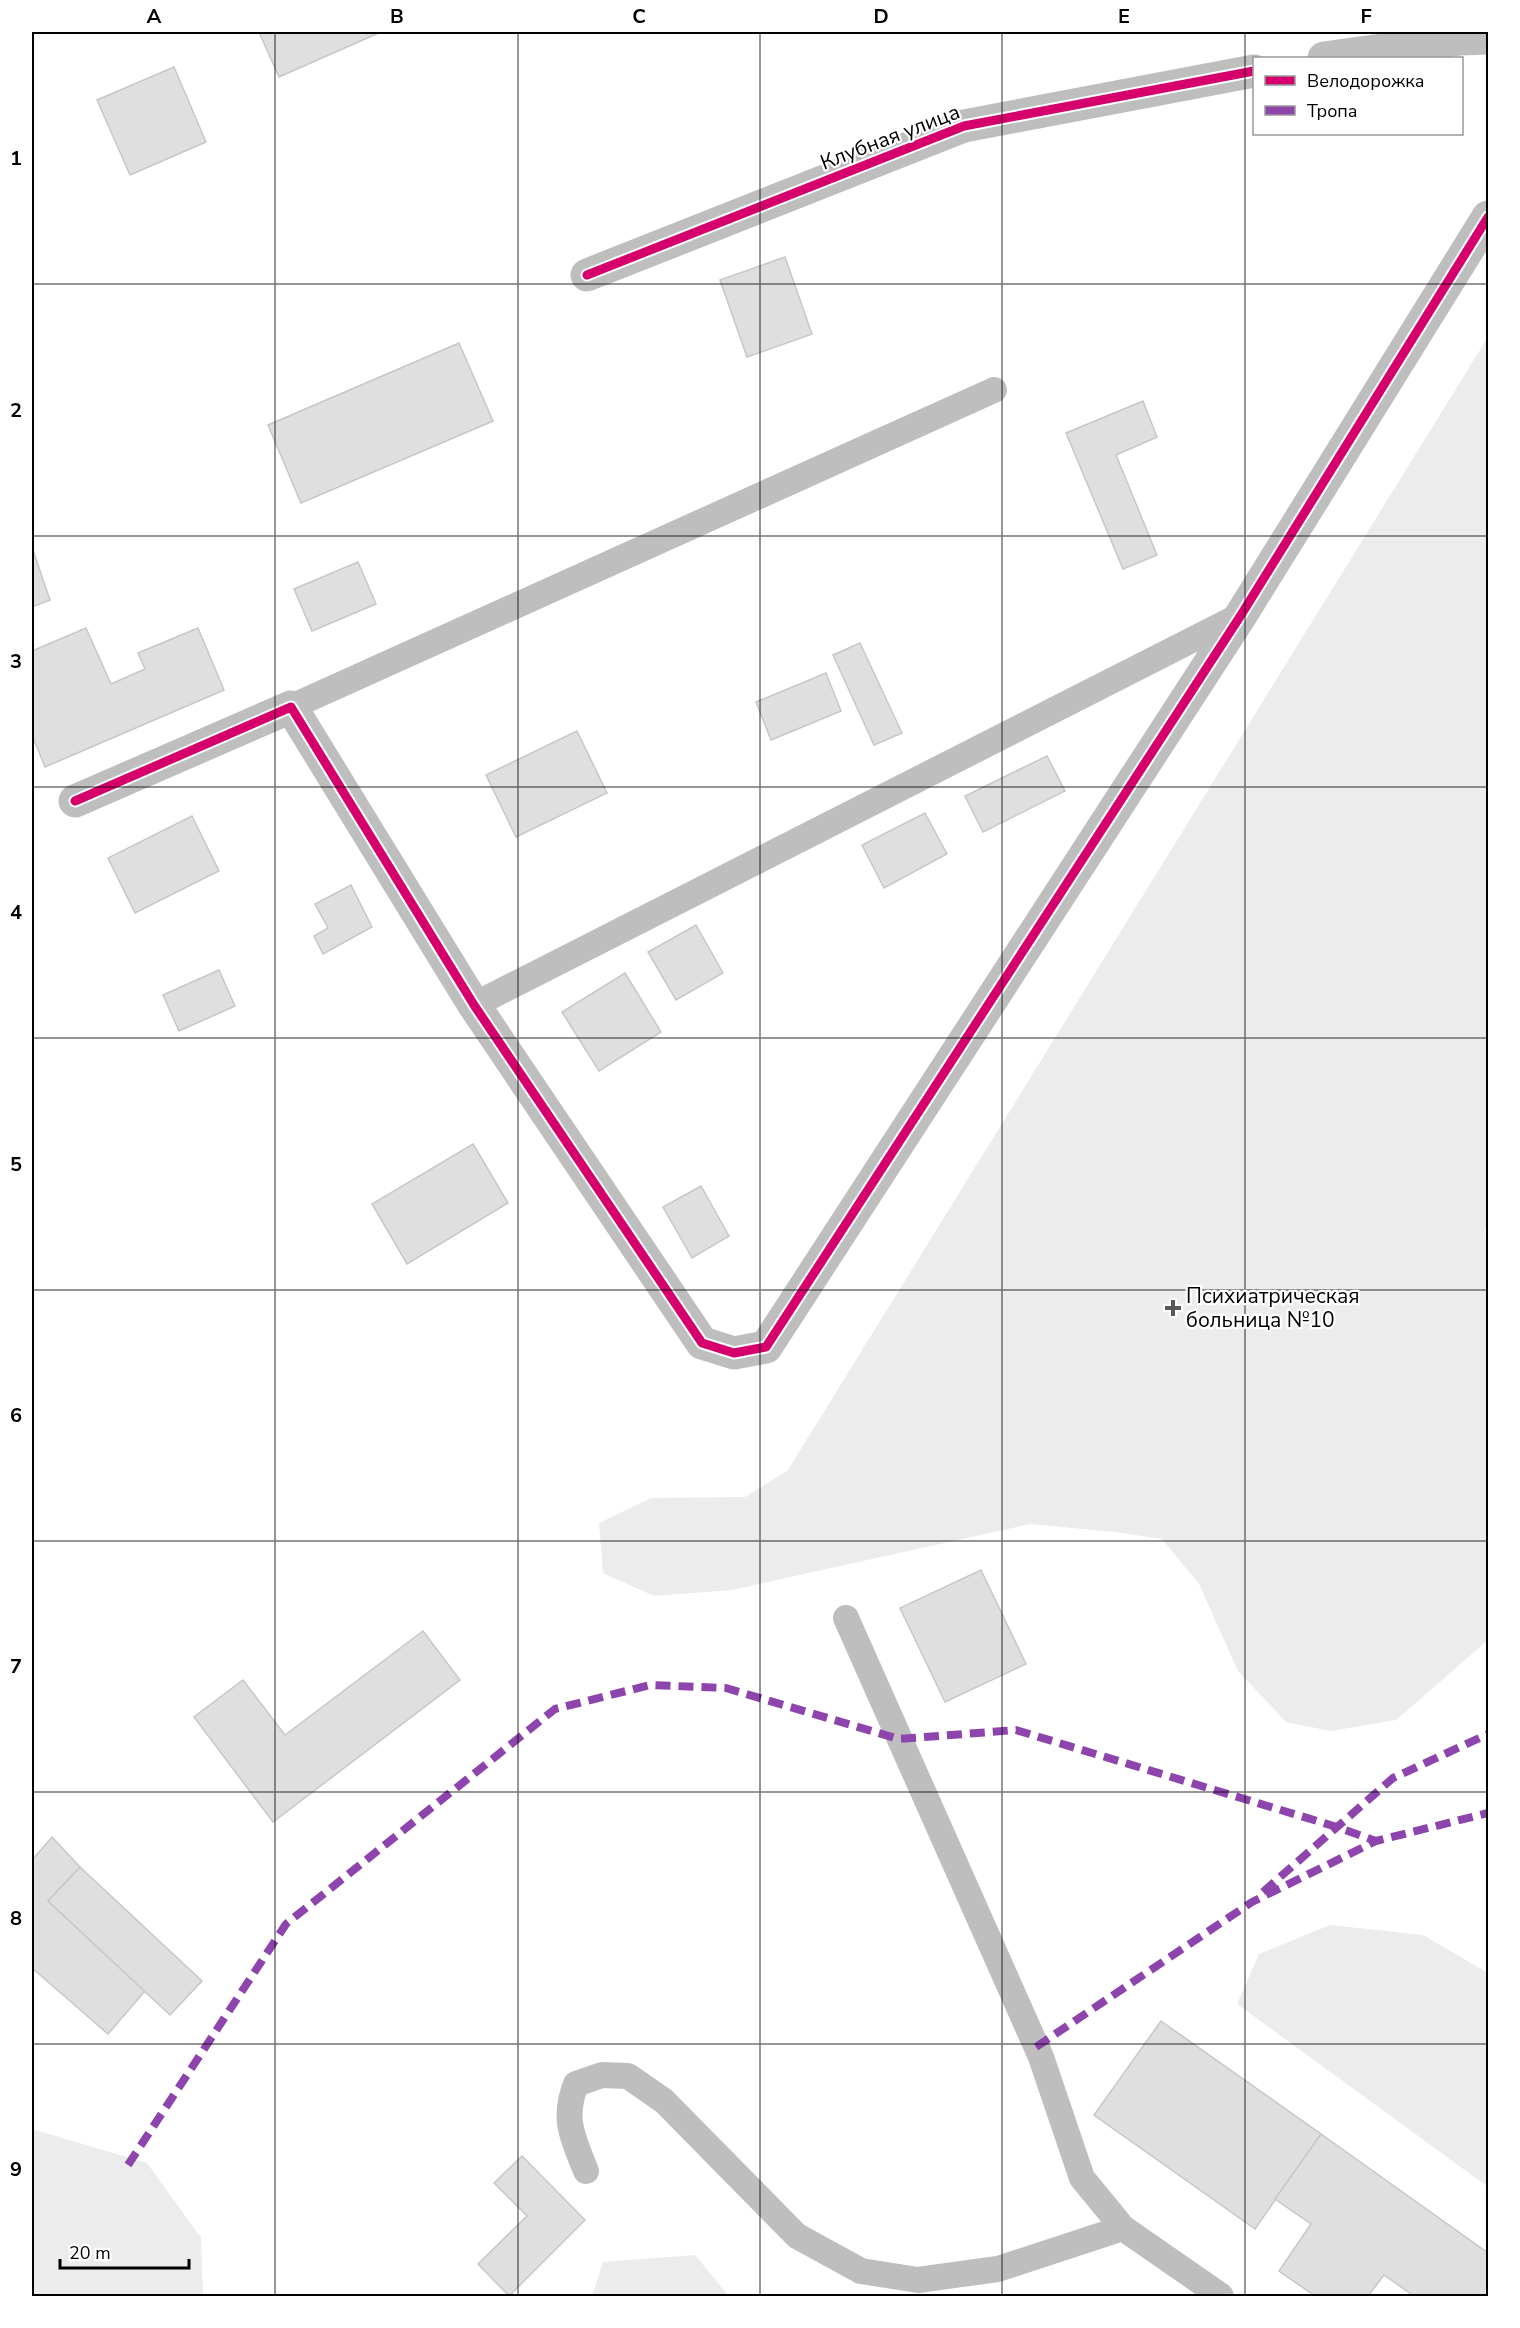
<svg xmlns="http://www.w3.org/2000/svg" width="1520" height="2328" font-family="'Nunito Sans',sans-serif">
<rect width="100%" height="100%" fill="#fff"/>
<g fill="#ececec">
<polygon points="1488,337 1488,1226 1485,1230 1488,1261 1488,1640 1396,1720 1331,1731 1286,1722 1238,1671 1199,1584 1162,1539 1115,1532 1030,1524 732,1590 654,1596 603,1573 599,1523 651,1498 745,1497 788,1470"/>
<polygon points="1330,1925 1423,1935 1488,1973 1488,2187 1237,2004 1259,1954"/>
<polygon points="32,2129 147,2163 201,2238 203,2296 32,2296"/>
<polygon points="695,2255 729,2296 592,2296 603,2262"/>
</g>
<g fill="#dfdfdf" stroke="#c7c7c7" stroke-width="1.5">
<polygon points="259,32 381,32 279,77"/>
<polygon points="174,67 206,142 130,175 97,100"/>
<polygon points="785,257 812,334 747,357 720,280"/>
<polygon points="459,343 493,421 301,503 268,425"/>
<polygon points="1143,401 1157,437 1116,455 1157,555 1123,569 1066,433"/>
<polygon points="32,547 50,600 32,607"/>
<polygon points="358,562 376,604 312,631 294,589"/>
<polygon points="86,628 111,684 145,669 138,653 198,628 224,690 45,767 32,735 32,651"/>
<polygon points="860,643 902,733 874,745 833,655"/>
<polygon points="826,673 841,711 771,740 756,702"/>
<polygon points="577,731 607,793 516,837 486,775"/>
<polygon points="1047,756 1065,791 983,832 965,796"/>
<polygon points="925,813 947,854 884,888 862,845"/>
<polygon points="192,816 219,871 135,913 108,858"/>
<polygon points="351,885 372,927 323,954 314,936 328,928 315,904"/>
<polygon points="696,925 723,973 676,1000 648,952"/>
<polygon points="219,970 235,1006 179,1031 163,995"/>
<polygon points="625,973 661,1032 599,1071 562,1012"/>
<polygon points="473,1144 508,1203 407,1264 372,1204"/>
<polygon points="701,1186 729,1236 692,1258 663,1207"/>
<polygon points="981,1570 1026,1664 945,1702 900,1608"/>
<polygon points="423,1631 460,1680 273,1822 194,1717 243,1680 285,1735"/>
<polygon points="52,1837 80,1867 48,1901 145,1991 108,2034 32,1968 32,1860"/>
<polygon points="80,1867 202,1981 170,2015 48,1901"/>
<polygon points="1161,2021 1321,2134 1255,2229 1094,2115"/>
<polygon points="1321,2134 1488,2253 1488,2296 1414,2296 1384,2275 1368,2296 1315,2296 1279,2271 1311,2224 1275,2199"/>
<polygon points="522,2156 585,2220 509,2296 478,2264 527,2216 494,2183"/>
</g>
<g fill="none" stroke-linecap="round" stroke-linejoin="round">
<g stroke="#bebebe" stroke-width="26">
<polyline points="291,707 994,390"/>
<polyline points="474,1005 1241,615"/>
<polyline points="846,1618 1041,2057 1082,2178 1123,2228 1221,2296"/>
<path d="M586,2171C573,2138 562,2119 576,2084L602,2075L628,2076L664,2101L797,2236L861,2271L918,2280L998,2269L1123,2228"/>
</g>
<g stroke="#bebebe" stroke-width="33">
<polyline points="1324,58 1460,39 1488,38"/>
<polyline points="587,275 964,126 1254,71"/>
<polyline points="75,801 291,707 474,1005 702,1343 734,1353 766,1347 1241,615 1488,217"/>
</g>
<g stroke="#8e44ad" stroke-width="8" stroke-dasharray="15 8" stroke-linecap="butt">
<polyline points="1263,1892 1393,1778 1488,1734"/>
<polyline points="1036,2047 1252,1902 1376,1841 1488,1813"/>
<polyline points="128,2165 286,1924 555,1709 650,1685 726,1688 899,1739 1016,1730 1337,1827 1376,1841"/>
</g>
<g stroke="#fff" stroke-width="13">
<g id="cycleway">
<polyline points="587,275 964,126 1254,71"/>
<polyline points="75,801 291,707 474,1005 702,1343 734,1353 766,1347 1241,615 1488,217"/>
</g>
</g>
<use href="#cycleway" stroke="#d6006c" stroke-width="9"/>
</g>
<path fill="none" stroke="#000" stroke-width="1.5" stroke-opacity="0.55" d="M275,32V2296M518,32V2296M760,32V2296M1002,32V2296M1245,32V2296M32,284H1488M32,536H1488M32,787H1488M32,1038H1488M32,1290H1488M32,1541H1488M32,1792H1488M32,2044H1488"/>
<path fill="#595959" stroke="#fff" stroke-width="2" d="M1170 1299h6v6h6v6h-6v6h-6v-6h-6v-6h6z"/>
<g text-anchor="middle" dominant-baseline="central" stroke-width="4.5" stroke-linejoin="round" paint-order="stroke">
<g font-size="21" fill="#000" stroke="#fff">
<text transform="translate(890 137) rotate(-21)">Клубная улица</text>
</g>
<g font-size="21" fill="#000" stroke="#fff" text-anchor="start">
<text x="1186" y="1296">Психиатрическая<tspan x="1186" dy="24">больница №10</tspan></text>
</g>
</g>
<rect width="1520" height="2328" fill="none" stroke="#ffffff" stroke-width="66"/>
<rect x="1253" y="57" width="210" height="78" fill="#ffffff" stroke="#999999" stroke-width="1.5"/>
<rect x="1265" y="76" width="30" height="9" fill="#d6006c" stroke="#999999" stroke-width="1.5"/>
<text x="1307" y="87" font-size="18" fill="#000000">Велодорожка</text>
<rect x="1265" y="106" width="30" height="9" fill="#8e44ad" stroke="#999999" stroke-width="1.5"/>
<text x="1307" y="117" font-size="18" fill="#000000">Тропа</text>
<path d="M60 2259v9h129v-9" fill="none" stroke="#000000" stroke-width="3"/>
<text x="69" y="2259" font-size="18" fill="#000000" stroke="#ffffff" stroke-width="4.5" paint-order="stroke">20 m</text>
<rect x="33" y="33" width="1454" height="2262" fill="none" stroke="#000" stroke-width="2"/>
<g font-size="20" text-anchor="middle" font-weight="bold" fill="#000">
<text x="154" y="23">A</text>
<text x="397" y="23">B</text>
<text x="639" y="23">C</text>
<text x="881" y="23">D</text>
<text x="1124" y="23">E</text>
<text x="1366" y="23">F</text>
<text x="16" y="165">1</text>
<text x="16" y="417">2</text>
<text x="16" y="668">3</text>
<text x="16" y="919">4</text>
<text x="16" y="1171">5</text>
<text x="16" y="1422">6</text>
<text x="16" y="1673">7</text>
<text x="16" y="1925">8</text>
<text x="16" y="2176">9</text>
</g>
</svg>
